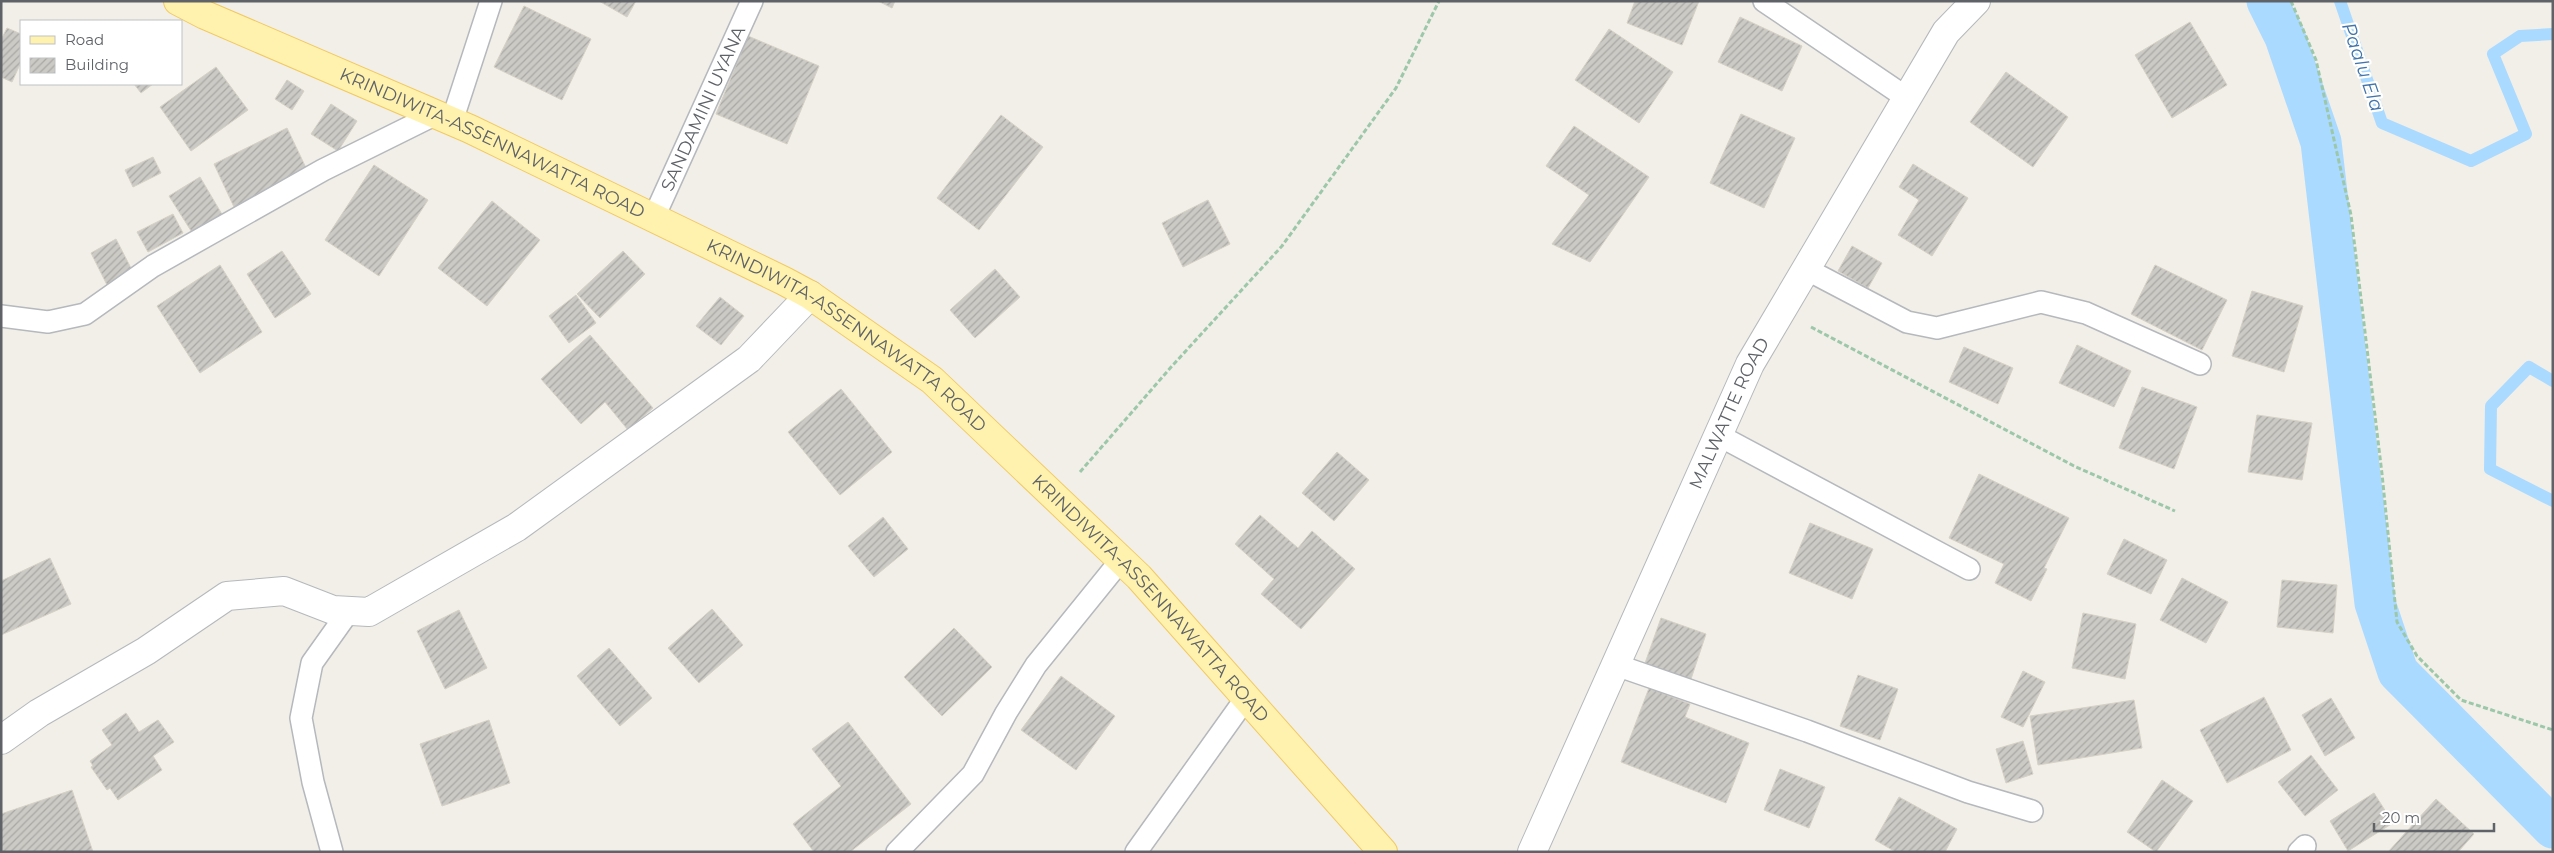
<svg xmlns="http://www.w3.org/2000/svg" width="2554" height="853" font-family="Montserrat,sans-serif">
<defs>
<pattern id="building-hatch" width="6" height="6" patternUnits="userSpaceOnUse" patternTransform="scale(1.25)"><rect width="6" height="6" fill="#cccac5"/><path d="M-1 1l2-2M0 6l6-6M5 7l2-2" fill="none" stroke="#a9a8a4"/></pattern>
</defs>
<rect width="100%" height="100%" fill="#f1efe8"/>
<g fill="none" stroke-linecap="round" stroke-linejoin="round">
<g stroke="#aadaff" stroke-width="12">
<polyline points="2340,1 2382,123 2471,161 2526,134 2493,54 2520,36 2553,34"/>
<polyline points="2553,381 2529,367 2491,406 2490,469 2553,501"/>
</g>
<polyline stroke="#aadaff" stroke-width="41" points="2267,1 2285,37 2321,142 2375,603 2398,672 2553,828"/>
</g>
<g fill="url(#building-hatch)" stroke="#d6d1c6">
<polygon points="599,1 636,1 627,17"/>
<polygon points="878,1 895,1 892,8"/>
<polygon points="1635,1 1699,1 1682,45 1627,23"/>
<polygon points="524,6 591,39 562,100 494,67"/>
<polygon points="1740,17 1802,46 1782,91 1718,62"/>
<polygon points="2190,22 2227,85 2172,118 2135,55"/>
<polygon points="7,28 21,34 21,62 12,82 1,77 1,40"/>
<polygon points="1609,29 1673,72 1639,123 1575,80"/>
<polygon points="748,36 819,66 787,144 716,114"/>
<polygon points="216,67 248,110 191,151 160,107"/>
<polygon points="2006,72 2068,117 2033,167 1970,122"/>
<polygon points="287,80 304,91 292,110 275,99"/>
<polygon points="134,84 153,84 141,93"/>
<polygon points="331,104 357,121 338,151 311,134"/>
<polygon points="1741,114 1795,138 1764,208 1710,183"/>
<polygon points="1001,115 1043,147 979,230 937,198"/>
<polygon points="1574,126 1649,177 1590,262 1552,244 1589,195 1546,166"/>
<polygon points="287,128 308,172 234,207 214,164"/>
<polygon points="153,157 161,173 133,187 125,170"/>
<polygon points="1913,164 1968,198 1932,256 1898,235 1919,200 1899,187"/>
<polygon points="374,165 428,200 379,276 325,240"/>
<polygon points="200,177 223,216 193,234 169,196"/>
<polygon points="1208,200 1230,244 1183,267 1162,223"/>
<polygon points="492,201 540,240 487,306 438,268"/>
<polygon points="173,214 183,233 148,252 137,232"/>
<polygon points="116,239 133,272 107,285 91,253"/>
<polygon points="1852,246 1882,263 1868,288 1838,271"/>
<polygon points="282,251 311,294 275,318 247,274"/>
<polygon points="623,251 645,274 600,318 577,294"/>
<polygon points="220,265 262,332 200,373 157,306"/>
<polygon points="2155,265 2227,300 2202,350 2131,314"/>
<polygon points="995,269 1020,297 975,338 950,310"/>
<polygon points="2252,291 2303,306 2284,372 2232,356"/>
<polygon points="576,295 596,323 569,343 549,316"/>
<polygon points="720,297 744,316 721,345 696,326"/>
<polygon points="590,335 653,408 628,430 605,402 581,424 541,379"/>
<polygon points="2077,345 2131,371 2114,407 2059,383"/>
<polygon points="1964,347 2013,368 1998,404 1949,382"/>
<polygon points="2142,387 2197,407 2174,469 2119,448"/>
<polygon points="841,389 892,452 840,495 788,432"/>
<polygon points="2257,415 2312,423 2302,480 2248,472"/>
<polygon points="1337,452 1369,480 1334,521 1302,493"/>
<polygon points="1979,474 2069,518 2044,568 2047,569 2031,601 1995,583 2004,564 1949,538"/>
<polygon points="1260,515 1298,548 1312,531 1355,569 1301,629 1261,594 1274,579 1235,544"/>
<polygon points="883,517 908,549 874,577 848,546"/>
<polygon points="1810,523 1873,549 1852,599 1789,573"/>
<polygon points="2124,539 2167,560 2151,594 2107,574"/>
<polygon points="50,558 71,604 1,635 1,581"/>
<polygon points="2182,578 2228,602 2206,643 2160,620"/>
<polygon points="2282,580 2337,585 2333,633 2277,627"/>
<polygon points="712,609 743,645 699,683 668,648"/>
<polygon points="459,610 487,668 445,689 417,631"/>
<polygon points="2083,613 2136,624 2125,679 2072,668"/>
<polygon points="1661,618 1706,634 1690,682 1644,666"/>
<polygon points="954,628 992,667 942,716 904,677"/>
<polygon points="609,648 652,698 620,726 577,676"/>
<polygon points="2023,671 2045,682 2023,727 2001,717"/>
<polygon points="1858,675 1898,689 1880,740 1840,726"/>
<polygon points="1061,676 1115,716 1076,770 1021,730"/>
<polygon points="1649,688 1690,704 1685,717 1749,743 1726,803 1621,762"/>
<polygon points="2264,697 2291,750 2227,783 2200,730"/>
<polygon points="2331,698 2355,738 2325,756 2302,715"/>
<polygon points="2134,700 2142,748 2038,765 2030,716"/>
<polygon points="126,713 139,732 158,720 174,742 153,756 162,770 118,800 110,788 107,790 91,767 93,766 90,761 112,745 102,730"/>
<polygon points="489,720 510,783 442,806 420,744"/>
<polygon points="848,722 911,804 850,852 814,852 793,824 841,786 812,749"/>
<polygon points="2023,741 2033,774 2006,783 1996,749"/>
<polygon points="2311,755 2338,790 2305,816 2278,782"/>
<polygon points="1780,769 1825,787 1809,828 1764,810"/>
<polygon points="2162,780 2193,801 2156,852 2127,832"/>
<polygon points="72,790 93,852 1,852 1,814"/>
<polygon points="2374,793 2393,823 2348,851 2330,821"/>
<polygon points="1899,797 1957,829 1945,852 1896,852 1875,840"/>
<polygon points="2436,799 2474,834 2458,852 2388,852"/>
</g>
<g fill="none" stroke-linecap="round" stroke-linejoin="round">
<g stroke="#b5b8bc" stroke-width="24">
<g id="service">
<polyline points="1764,1 1907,98"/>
<polyline points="452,121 491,1"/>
<path id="s1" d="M654,217L752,1"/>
<polyline points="1806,269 1907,322 1937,328 2041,302 2086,313 2200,364"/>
<polyline points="1,316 48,322 85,314 153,266 323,170 436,114"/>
<polyline points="1718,435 1969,569"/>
<polyline points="1616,665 1807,731 1968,792 2032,811"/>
<polyline points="332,852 313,782 301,718 312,663 349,611"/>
<polyline points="897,852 973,774 1006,713 1036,665 1121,560"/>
<polyline points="1136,852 1246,698"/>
<polyline points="2299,852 2305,846"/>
</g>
</g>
<g stroke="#b5b8bc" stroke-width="30">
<polyline id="minor" points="1,740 39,713 146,651 227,596 284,591 333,610 369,612 517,527 749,359 810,295"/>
</g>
<g stroke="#b5b8bc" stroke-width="30">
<g id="tertiary">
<path id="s2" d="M1532,852L1750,364L1946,32L1976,1"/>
</g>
</g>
<g stroke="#f2c960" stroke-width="30">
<g id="primary">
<path id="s3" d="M178,1L205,15L470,129L784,281L810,295L932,380L1139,577L1383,852"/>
</g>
</g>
<g stroke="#9cc7a9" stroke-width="3" stroke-dasharray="5 2.5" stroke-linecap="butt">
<polyline points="2291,1 2316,60 2351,215 2382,474 2397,622 2417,656 2461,700 2553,730"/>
<polyline points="1811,327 2074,466 2175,511"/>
<polyline points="1080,472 1172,366 1282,246 1396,88 1439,1"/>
</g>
<use href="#service" stroke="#fff" stroke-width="21"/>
<use href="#minor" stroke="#fff" stroke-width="28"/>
<use href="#tertiary" stroke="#fff" stroke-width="28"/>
<use href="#primary" stroke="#fff2af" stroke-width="28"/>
</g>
<g text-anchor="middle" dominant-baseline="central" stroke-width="4.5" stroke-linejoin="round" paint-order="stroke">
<g font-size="18" fill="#5f6368" stroke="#fff">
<text stroke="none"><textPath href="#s1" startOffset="119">SANDAMINI UYANA</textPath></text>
<text stroke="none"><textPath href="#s3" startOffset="345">KRINDIWITA-ASSENNAWATTA ROAD</textPath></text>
<text stroke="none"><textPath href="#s3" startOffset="750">KRINDIWITA-ASSENNAWATTA ROAD</textPath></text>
<text stroke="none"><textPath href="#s2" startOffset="481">MALWATTE ROAD</textPath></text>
<text stroke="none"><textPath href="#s3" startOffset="1155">KRINDIWITA-ASSENNAWATTA ROAD</textPath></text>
</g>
<g font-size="19" font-style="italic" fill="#4174aa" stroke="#fff">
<text transform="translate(2363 67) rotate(71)">Paalu Ela</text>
</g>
</g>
<rect width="2554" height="853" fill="none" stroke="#5f6368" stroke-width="5"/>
<rect x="20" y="20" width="162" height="65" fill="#ffffff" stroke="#bfc1c3"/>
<rect x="30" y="36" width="25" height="8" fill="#fff2af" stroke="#bfc1c3"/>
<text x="65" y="45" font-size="15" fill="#5f6368">Road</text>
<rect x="30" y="58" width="25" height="15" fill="url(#building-hatch)" stroke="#bfc1c3"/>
<text x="65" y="70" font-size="15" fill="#5f6368">Building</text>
<path d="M2374 823v8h120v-8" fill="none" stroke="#5f6368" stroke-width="2.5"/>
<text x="2382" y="823" font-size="15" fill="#5f6368" stroke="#ffffff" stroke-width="4" paint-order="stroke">20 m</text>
</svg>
